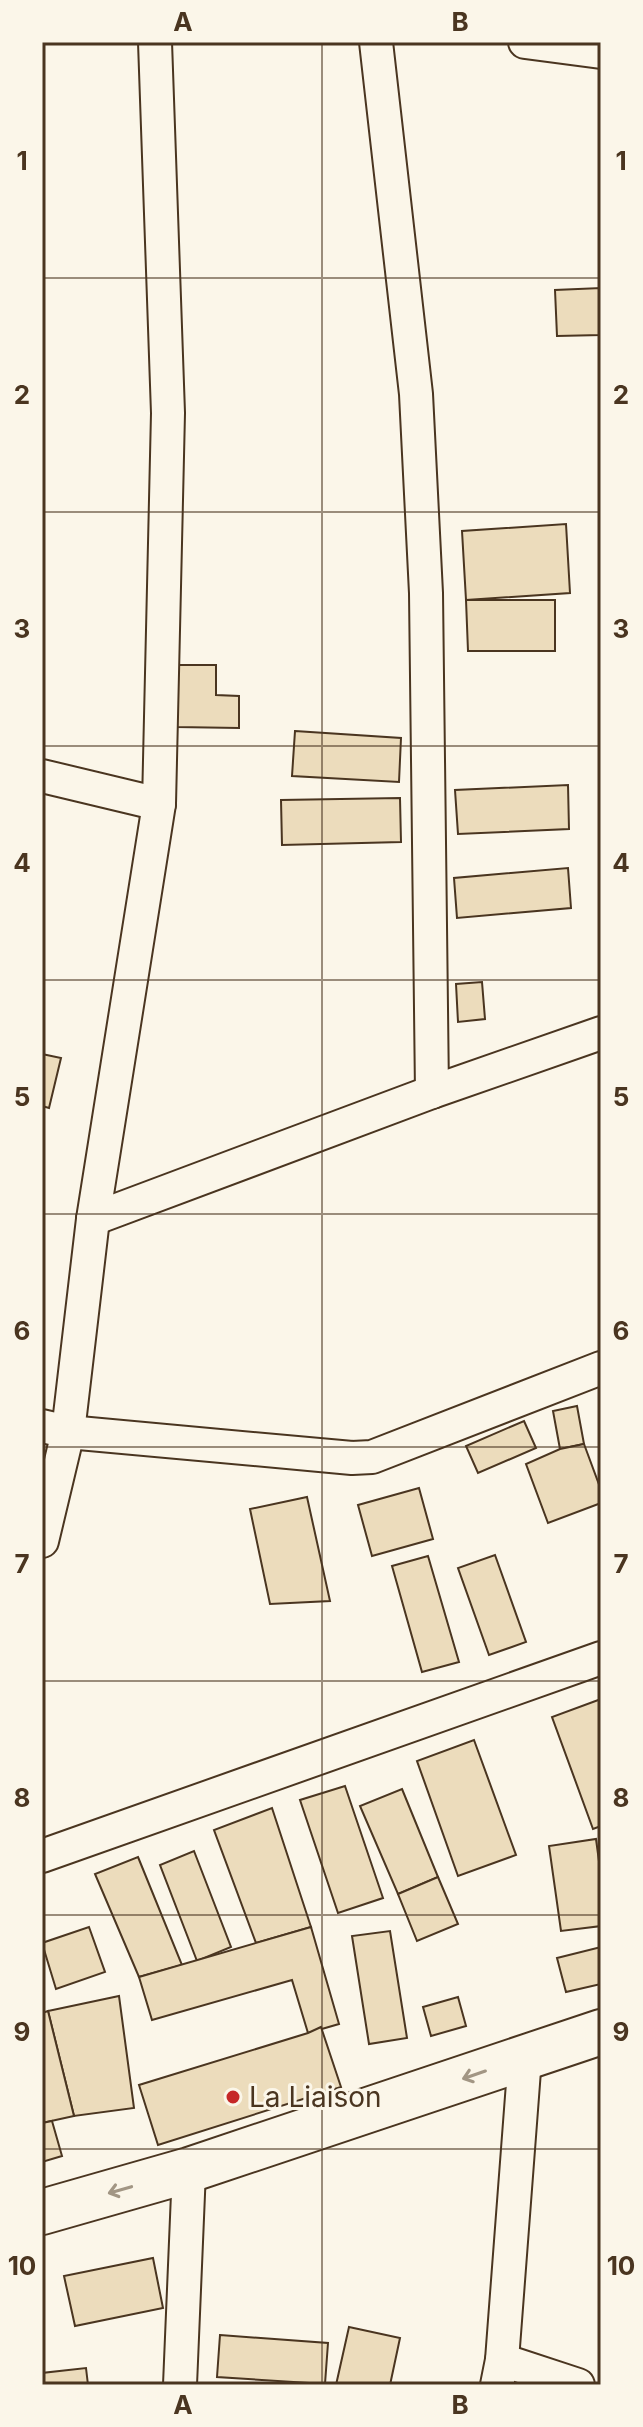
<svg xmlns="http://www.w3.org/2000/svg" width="643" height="2427" font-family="Inter,sans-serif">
<rect width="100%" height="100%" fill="#fbf6e9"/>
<g fill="#ecdcbc" stroke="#4a3520" stroke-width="2">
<polygon points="601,288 601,335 557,336 555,290"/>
<polygon points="566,524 570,593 466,600 462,531"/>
<polygon points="466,600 555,600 555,651 468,651"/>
<polygon points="177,665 216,665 216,695 239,696 239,728 176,727"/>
<polygon points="295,731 401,738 399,782 292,776"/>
<polygon points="568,785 569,829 458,834 455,790"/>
<polygon points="400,798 401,842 282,845 281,800"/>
<polygon points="568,868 571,908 457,918 454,878"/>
<polygon points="482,982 485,1019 458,1022 456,984"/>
<polygon points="42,1054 61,1058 49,1108 42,1106"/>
<polygon points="577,1406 584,1444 560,1449 553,1411"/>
<polygon points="524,1421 536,1448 478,1473 466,1446"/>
<polygon points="584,1444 601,1490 601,1503 548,1523 526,1464 560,1449"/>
<polygon points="419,1488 433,1539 372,1556 358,1505"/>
<polygon points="307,1497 330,1601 270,1604 250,1509"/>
<polygon points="495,1555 526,1642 489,1655 458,1568"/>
<polygon points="428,1556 459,1662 422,1672 392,1566"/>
<polygon points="601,1699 601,1826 593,1829 552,1717"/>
<polygon points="474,1740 516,1855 458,1876 417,1761"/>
<polygon points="345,1786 383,1898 338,1913 300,1800"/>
<polygon points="402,1789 438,1877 398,1894 360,1806"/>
<polygon points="272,1808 311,1927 256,1943 214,1830"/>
<polygon points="596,1839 601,1876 601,1926 561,1931 549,1846"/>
<polygon points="194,1851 231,1947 197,1961 160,1865"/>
<polygon points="138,1857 182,1965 139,1977 95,1874"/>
<polygon points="438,1877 458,1924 417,1941 398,1894"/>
<polygon points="89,1927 105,1972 56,1989 42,1943"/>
<polygon points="311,1927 339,2024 308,2033 292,1980 152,2020 139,1977"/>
<polygon points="390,1931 407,2038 369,2044 352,1936"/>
<polygon points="601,1947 601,1984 566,1992 557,1958"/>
<polygon points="119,1996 134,2108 74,2116 48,2011"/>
<polygon points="458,1997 466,2026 431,2036 423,2007"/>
<polygon points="48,2011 74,2116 42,2123 42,2013"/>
<polygon points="321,2027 341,2087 158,2145 139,2085 308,2033"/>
<polygon points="52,2121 62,2156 42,2162 42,2123"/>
<polygon points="153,2258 163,2308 75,2326 64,2276"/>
<polygon points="349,2327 400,2338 390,2385 336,2385"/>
<polygon points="220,2335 328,2343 325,2384 217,2377"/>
<polygon points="86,2368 88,2385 42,2385 42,2373"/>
</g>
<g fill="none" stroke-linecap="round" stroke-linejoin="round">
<g stroke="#4a3520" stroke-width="36">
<g id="minor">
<polyline points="376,42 416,394 426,593 432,1092"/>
<polyline points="525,42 601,52"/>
<polyline points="42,776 159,804"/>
<polyline points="93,1219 432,1092 601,1033"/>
<polyline points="42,1426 68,1432 352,1458 372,1457 601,1368"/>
<polyline points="42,1541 68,1432 93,1219 159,804 168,413 155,42"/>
<polyline points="42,1856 601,1658"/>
<polyline points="502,2360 578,2385"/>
<polyline points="180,2385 189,2170"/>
<polyline points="497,2385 502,2360 525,2057"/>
</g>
</g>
<g stroke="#4a3520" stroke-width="48">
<polyline id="secondary" points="42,2212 189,2170 601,2032"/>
</g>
<use href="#minor" stroke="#fbf6e9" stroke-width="32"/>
<use href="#secondary" stroke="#fbf6e9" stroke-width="44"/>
</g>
<defs><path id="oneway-shaft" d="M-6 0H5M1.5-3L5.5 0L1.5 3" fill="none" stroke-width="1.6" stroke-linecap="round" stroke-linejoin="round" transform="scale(2)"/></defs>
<g stroke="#a29684">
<use href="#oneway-shaft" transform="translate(474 2075) rotate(161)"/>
<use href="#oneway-shaft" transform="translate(120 2190) rotate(164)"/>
</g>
<path fill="none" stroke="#4a3520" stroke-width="2" stroke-opacity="0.55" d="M322,42V2385M42,278H601M42,512H601M42,746H601M42,980H601M42,1214H601M42,1447H601M42,1681H601M42,1915H601M42,2149H601"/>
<circle fill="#c62828" stroke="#fbf6e9" stroke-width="3" cx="233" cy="2097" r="8"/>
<g text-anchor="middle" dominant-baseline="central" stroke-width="6" stroke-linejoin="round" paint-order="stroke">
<g font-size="28" fill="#4a3520" stroke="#fbf6e9" text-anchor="start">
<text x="249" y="2097">La Liaison</text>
</g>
</g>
<rect width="643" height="2427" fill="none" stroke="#fbf6e9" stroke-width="88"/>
<rect x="44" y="44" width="555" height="2339" fill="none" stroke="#4a3520" stroke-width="3"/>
<g font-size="26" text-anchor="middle" font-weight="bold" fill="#4a3520">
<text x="183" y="31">A</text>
<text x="460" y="31">B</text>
<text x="22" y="170">1</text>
<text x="621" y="170">1</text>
<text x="22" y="404">2</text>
<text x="621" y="404">2</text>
<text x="22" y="638">3</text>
<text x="621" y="638">3</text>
<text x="22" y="872">4</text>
<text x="621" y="872">4</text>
<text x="22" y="1106">5</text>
<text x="621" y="1106">5</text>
<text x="22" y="1340">6</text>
<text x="621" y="1340">6</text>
<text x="22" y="1573">7</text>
<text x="621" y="1573">7</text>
<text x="22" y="1807">8</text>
<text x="621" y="1807">8</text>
<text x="22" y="2041">9</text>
<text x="621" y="2041">9</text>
<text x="22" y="2275">10</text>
<text x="621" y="2275">10</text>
<text x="183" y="2414">A</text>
<text x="460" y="2414">B</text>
</g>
</svg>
